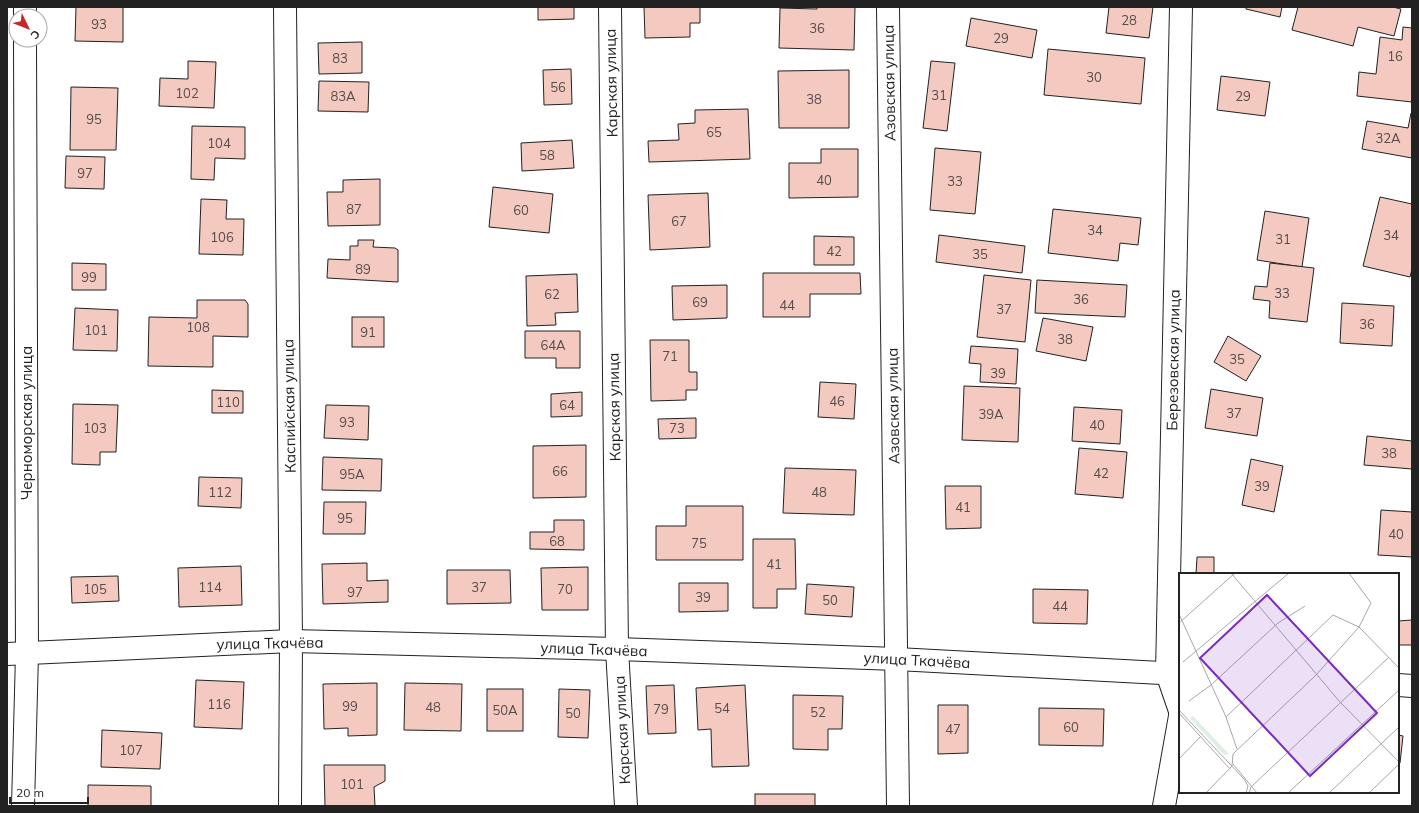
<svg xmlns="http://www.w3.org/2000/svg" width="1419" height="813" font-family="Mulish,sans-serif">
<rect width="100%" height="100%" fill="#fff"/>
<g fill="#f3c9c0" stroke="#222">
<polygon points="76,7 123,7 123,42 75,41"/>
<polygon points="538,7 574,7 574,19 538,20"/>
<polygon points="644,7 700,7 700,23 690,23 690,37 645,38"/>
<polygon points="817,7 855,7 854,50 779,48 780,8 817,9"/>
<polygon points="1109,7 1153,7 1149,38 1106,33"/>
<polygon points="1246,7 1282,7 1280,17 1246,9"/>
<polygon points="1298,7 1393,7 1401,9 1394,36 1358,27 1353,46 1292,30"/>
<polygon points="971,18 1037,30 1032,58 966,46"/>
<polygon points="1403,27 1412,28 1412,102 1357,96 1359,72 1376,74 1380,37 1402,40"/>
<polygon points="362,42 362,73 319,74 318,43"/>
<polygon points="1048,49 1145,58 1141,104 1044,95"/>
<polygon points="188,61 216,62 214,108 159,106 160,78 188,79"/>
<polygon points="931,61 955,63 947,131 923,128"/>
<polygon points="571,69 572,104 544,105 543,70"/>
<polygon points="849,70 849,128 779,128 778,71"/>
<polygon points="1221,76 1270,82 1265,116 1217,110"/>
<polygon points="319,81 369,82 368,112 318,111"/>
<polygon points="71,87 118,88 116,150 70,150"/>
<polygon points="748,109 750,159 649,162 648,141 679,140 678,124 695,123 695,110"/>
<polygon points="1411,113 1412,114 1412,158 1362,149 1367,121 1408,128"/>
<polygon points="192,126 245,127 245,159 215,158 214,180 191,179"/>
<polygon points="572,140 574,168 522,171 521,143"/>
<polygon points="935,148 981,152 975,214 930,210"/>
<polygon points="821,149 858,149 858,197 789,198 789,163 821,163"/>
<polygon points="66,156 105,157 104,189 65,188"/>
<polygon points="380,179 380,225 328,226 327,192 343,192 343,180"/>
<polygon points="493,187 553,194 549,233 489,227"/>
<polygon points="708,193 710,247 650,250 648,195"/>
<polygon points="1380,197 1412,204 1412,269 1410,277 1363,266"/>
<polygon points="201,199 227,200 226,219 244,219 243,255 199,254"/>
<polygon points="1053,209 1141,218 1138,245 1120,243 1118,261 1048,253"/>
<polygon points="1265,211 1309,218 1302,267 1257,260"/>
<polygon points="939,235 1025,246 1022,273 936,262"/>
<polygon points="814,236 854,237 854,265 814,265"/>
<polygon points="358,240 374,240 373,247 395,248 398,250 398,282 327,278 328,259 350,260 350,246 358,246"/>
<polygon points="72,263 106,264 106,290 72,290"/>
<polygon points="1270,263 1314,268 1307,322 1269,318 1270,301 1253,299 1255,286 1267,287"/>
<polygon points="763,273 860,273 861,294 810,294 810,317 763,317"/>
<polygon points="577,274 578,312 555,313 556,325 527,326 526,276"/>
<polygon points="984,275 1031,280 1025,342 977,337"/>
<polygon points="1037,280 1127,285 1125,317 1035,313"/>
<polygon points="727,285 727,318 673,320 672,286"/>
<polygon points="197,300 245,300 248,304 248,337 213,336 213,367 148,366 149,317 197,318"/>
<polygon points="1342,303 1394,306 1392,346 1340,343"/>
<polygon points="75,308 118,310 117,351 73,350"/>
<rect x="352" y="317" width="32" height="30"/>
<polygon points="1043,318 1093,327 1086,361 1036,351"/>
<polygon points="525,331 580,331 580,368 556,368 556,358 525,358"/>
<polygon points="1228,336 1261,356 1246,381 1214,362"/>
<polygon points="650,340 689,340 689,372 697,372 697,390 686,390 686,400 651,401"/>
<polygon points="971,346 1018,349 1016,384 980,382 981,364 969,363"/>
<polygon points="820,382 856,384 854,419 818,417"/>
<polygon points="964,386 1020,388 1018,442 962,440"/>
<polygon points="1211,389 1263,398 1257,436 1205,428"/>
<polygon points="212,390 243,391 243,413 212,413"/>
<polygon points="582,392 582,416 551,417 551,394"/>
<polygon points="73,404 118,405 116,452 100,452 100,465 72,464"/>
<polygon points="326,405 369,406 368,440 324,438"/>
<polygon points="1074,407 1122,410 1120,444 1072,441"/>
<polygon points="696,418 696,438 659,439 658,419"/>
<polygon points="1367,436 1412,441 1412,469 1364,465"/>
<polygon points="586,445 586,497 533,498 533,446"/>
<polygon points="1079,448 1127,452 1123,498 1075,494"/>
<polygon points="323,457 382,459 381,491 322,490"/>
<polygon points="1251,459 1283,466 1274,512 1242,505"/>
<polygon points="785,468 856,470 854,515 783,513"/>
<polygon points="199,477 242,478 241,508 198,506"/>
<polygon points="945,486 981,486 981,528 946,529"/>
<polygon points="324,502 366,502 365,534 323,534"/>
<polygon points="686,506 743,506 743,560 656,560 656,526 686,526"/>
<polygon points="1381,510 1412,512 1412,557 1378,555"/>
<polygon points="554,520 584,520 584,550 530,549 530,532 554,532"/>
<polygon points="753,539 795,539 796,589 777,589 777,608 753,608"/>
<polygon points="1197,557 1214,557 1214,574 1196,574"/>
<polygon points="367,563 367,581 388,580 388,602 323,604 322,564"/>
<polygon points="241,566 242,605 179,607 178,568"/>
<polygon points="588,567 588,610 542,610 541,568"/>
<polygon points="447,570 510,570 511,603 447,604"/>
<polygon points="118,576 119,601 72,603 71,577"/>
<polygon points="679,583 728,583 728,611 679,612"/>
<polygon points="807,584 854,587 852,617 805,614"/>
<polygon points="1033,589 1088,590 1087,624 1033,623"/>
<polygon points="1412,620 1412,645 1398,645 1398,621"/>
<polygon points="196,680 244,682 242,729 194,727"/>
<polygon points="377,683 377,735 348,736 348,728 324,729 323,684"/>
<polygon points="405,683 462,684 461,731 404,730"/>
<polygon points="674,685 676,733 648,734 646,686"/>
<polygon points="745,685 749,766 712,767 711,729 698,730 696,688"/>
<rect x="487" y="689" width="36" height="42"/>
<polygon points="559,689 590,690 588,738 558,737"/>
<polygon points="793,695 843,696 842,729 828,729 828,750 793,749"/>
<polygon points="938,705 968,705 968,753 938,754"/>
<polygon points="1039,708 1104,709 1103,746 1039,745"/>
<polygon points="102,730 162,733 160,769 101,767"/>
<polygon points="1398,735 1403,736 1400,763 1398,763"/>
<polygon points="324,765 385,765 385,781 374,787 375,806 325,806"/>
<polygon points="88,785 151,786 151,806 88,806"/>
<rect x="755" y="794" width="60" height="12"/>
</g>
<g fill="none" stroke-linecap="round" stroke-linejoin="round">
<g stroke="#222" stroke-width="24">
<g id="minor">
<polyline points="25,7 25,16"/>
<polyline points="285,7 291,641 290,806"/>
<polyline points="610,7 617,649 626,806"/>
<polyline points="888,7 898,806"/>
<polyline points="7,654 291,641 617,649 897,659 1180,674"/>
<polyline points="1398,685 1412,686"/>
<polyline points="1180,711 1167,673 1181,7"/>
<polyline points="23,806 27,654 25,40"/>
<polyline points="1164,806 1180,716"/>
</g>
</g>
<use href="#minor" stroke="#fff" stroke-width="22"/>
</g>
<g text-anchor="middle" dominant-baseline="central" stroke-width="3" stroke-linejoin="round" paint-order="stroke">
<g font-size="13" fill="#564c4a">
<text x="1129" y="20">28</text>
<text x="99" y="24">93</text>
<text x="817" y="28">36</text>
<text x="1001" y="38">29</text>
<text x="1395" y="56">16</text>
<text x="340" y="58">83</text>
<text x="1094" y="77">30</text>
<text x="558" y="87">56</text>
<text x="187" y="93">102</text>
<text x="939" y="95">31</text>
<text x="343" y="96">83А</text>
<text x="1243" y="96">29</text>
<text x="814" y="99">38</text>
<text x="94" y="119">95</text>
<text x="714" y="132">65</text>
<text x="1388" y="138">32А</text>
<text x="219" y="143">104</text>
<text x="547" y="155">58</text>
<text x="85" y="173">97</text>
<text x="824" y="180">40</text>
<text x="955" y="181">33</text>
<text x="354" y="209">87</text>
<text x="521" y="210">60</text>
<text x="679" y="221">67</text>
<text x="1095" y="230">34</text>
<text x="1391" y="235">34</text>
<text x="222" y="237">106</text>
<text x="1283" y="239">31</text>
<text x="834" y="251">42</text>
<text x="980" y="254">35</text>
<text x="363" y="269">89</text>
<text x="89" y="277">99</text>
<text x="1282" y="293">33</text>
<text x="552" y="294">62</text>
<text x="1081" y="299">36</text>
<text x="700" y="302">69</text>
<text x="787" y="305">44</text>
<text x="1004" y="309">37</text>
<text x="1367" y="324">36</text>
<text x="198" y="327">108</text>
<text x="96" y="330">101</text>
<text x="368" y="332">91</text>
<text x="1065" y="339">38</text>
<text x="553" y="345">64А</text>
<text x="670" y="356">71</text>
<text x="1237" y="359">35</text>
<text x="998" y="373">39</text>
<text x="837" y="401">46</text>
<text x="228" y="402">110</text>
<text x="567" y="405">64</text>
<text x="1234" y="413">37</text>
<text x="991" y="414">39А</text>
<text x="347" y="422">93</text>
<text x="1097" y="425">40</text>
<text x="95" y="428">103</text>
<text x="677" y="428">73</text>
<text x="1389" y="453">38</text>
<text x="560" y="471">66</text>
<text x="1101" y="473">42</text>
<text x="352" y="474">95А</text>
<text x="1262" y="486">39</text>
<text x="220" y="492">112</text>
<text x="819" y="492">48</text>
<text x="963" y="507">41</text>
<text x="345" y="518">95</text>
<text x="1396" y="534">40</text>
<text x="557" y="541">68</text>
<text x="699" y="543">75</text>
<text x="774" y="564">41</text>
<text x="210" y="587">114</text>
<text x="479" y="587">37</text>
<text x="95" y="589">105</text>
<text x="565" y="589">70</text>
<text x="355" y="592">97</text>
<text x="703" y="597">39</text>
<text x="830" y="600">50</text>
<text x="1060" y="606">44</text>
<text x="219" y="704">116</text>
<text x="350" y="706">99</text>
<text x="433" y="707">48</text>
<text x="722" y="708">54</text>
<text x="661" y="709">79</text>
<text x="505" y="710">50А</text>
<text x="818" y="712">52</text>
<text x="573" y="713">50</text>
<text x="1071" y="727">60</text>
<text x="953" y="729">47</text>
<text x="131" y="750">107</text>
<text x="352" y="784">101</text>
</g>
<g font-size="15" fill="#222" stroke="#fff">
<text transform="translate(611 83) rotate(-91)">Карская улица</text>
<text transform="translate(889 83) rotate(-91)">Азовская улица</text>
<text transform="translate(1173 360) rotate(-89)">Березовская улица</text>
<text transform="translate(289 406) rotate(-91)">Каспийская улица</text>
<text transform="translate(893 406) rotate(-91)">Азовская улица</text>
<text transform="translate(614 407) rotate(-91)">Карская улица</text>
<text transform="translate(26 423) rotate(-90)">Черноморская улица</text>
<text transform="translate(270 643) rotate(-1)">улица Ткачёва</text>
<text transform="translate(594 649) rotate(2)">улица Ткачёва</text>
<text transform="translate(917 660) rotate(3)">улица Ткачёва</text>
<text transform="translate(622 730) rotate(-93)">Карская улица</text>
</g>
</g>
<g transform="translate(1179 573)">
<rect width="220" height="220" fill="#fff"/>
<path d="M14,143L50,181L45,182L11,145Z" fill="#e0efe3"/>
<path fill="none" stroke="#a7a7a7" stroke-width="1" d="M52,0L161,129L220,189M170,0L192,30L180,54L220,95M0,41L47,144L58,176M0,50L56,0M4,89L110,0M10,128L32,112L99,50L126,33M0,137L65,206L69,213L67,220M0,140L51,196M0,186L22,163M54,191L78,220M27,220L53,193L54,181L137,102L180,54L154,42L47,144M70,220L72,214L209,85M109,220L220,117M150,220L220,154M190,220L220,191"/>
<path fill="#7b2cbf" fill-opacity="0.15" stroke="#7b2cbf" stroke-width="2" d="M88,22L198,140L131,203L21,85Z"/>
<rect width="220" height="220" fill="none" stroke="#222" stroke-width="2"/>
</g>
<rect width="1419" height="813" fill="none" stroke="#222222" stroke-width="16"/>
<g transform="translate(28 28) rotate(133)"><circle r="19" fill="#ffffff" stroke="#a7a7a7"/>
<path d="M0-3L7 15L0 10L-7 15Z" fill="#c62828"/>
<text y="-6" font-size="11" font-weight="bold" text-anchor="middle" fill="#222222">С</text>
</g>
<path d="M10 797v6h78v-6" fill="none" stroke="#222222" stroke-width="2"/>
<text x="16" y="797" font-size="12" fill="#222222" stroke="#ffffff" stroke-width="3" paint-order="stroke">20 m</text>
</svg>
